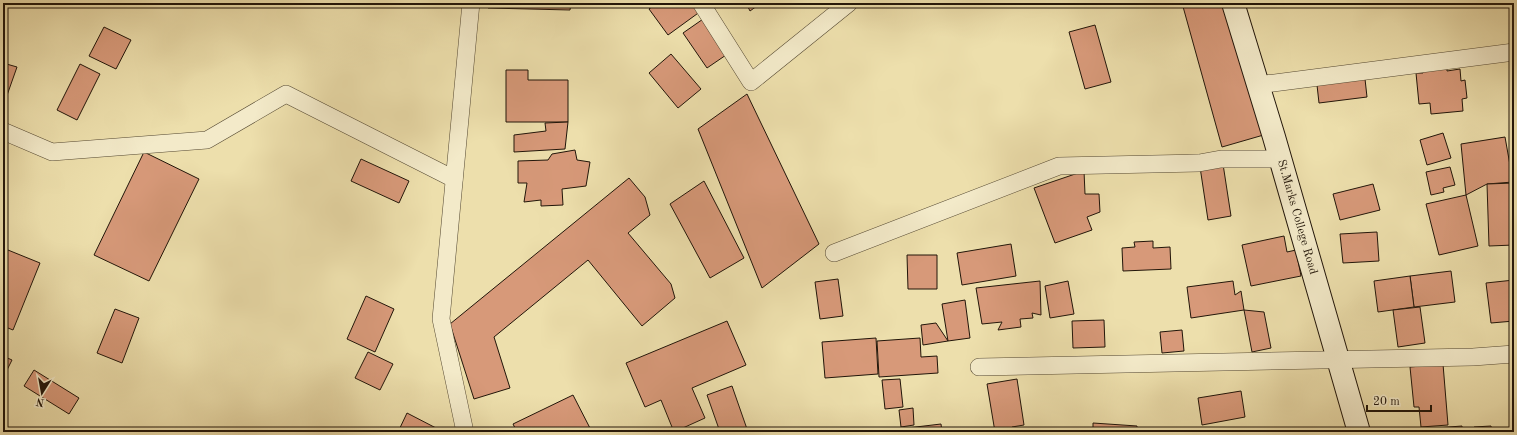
<svg xmlns="http://www.w3.org/2000/svg" width="1517" height="435" font-family="'Old Standard TT',serif">
<rect width="100%" height="100%" fill="#eddfac"/>
<filter id="stains"><feTurbulence type="fractalNoise" baseFrequency=".005" numOctaves="4"/><feColorMatrix values="0 0 0 0 .2 0 0 0 0 .09 0 0 0 0 .02 0 0 0 .5 -.17"/></filter>
<radialGradient id="worn" r=".72"><stop offset=".6" stop-color="#630" stop-opacity="0"/><stop offset="1" stop-color="#630" stop-opacity=".3"/></radialGradient>
<g fill="#d79979" stroke="#211509">
<polygon points="488,3 571,3 570,10 488,8"/>
<polygon points="657,3 695,3 701,11 668,35 649,9"/>
<polygon points="746,3 761,3 750,11"/>
<polygon points="1182,3 1230,3 1267,134 1222,147"/>
<polygon points="706,17 729,53 707,68 683,33"/>
<polygon points="1095,25 1111,82 1085,89 1069,32"/>
<polygon points="104,27 131,40 116,69 89,56"/>
<polygon points="671,54 701,89 678,108 649,73"/>
<polygon points="3,63 17,67 5,101 3,100"/>
<polygon points="80,64 100,74 77,120 57,110"/>
<polygon points="1447,66 1447,71 1460,69 1461,81 1465,80 1467,98 1462,99 1463,111 1431,114 1430,103 1419,104 1416,73 1423,73 1423,68"/>
<polygon points="506,70 528,70 528,80 568,80 568,122 506,122"/>
<polygon points="1365,79 1367,97 1319,103 1317,85"/>
<polygon points="747,94 819,244 762,288 698,129"/>
<polygon points="568,122 565,149 514,152 514,135 546,131 545,123"/>
<polygon points="1443,133 1451,158 1427,165 1420,140"/>
<polygon points="1505,137 1513,182 1487,184 1466,195 1461,144"/>
<polygon points="575,150 577,160 590,162 586,186 562,189 563,205 541,206 541,200 524,202 527,183 518,183 518,161 548,160 552,154"/>
<polygon points="144,152 199,179 149,281 94,255"/>
<polygon points="361,159 409,181 399,203 351,181"/>
<polygon points="1223,164 1231,216 1208,220 1200,167"/>
<polygon points="1450,167 1455,185 1443,188 1444,192 1431,195 1426,172"/>
<polygon points="1084,171 1085,194 1099,194 1100,212 1087,217 1092,230 1055,243 1034,188"/>
<polygon points="629,178 645,197 650,215 628,233 671,284 675,298 642,326 588,260 494,337 510,388 474,399 450,324"/>
<polygon points="704,181 744,258 710,278 670,204"/>
<polygon points="1514,183 1514,245 1489,246 1487,184"/>
<polygon points="1373,184 1380,210 1340,220 1333,194"/>
<polygon points="1466,195 1478,246 1439,255 1426,204"/>
<polygon points="1377,232 1379,261 1343,263 1340,234"/>
<polygon points="1284,236 1287,252 1296,250 1301,276 1251,286 1242,245"/>
<polygon points="1153,241 1153,248 1170,247 1171,269 1123,271 1122,248 1135,247 1134,242"/>
<polygon points="1011,244 1016,276 962,285 957,253"/>
<polygon points="3,248 40,263 13,330 3,326"/>
<polygon points="907,255 937,255 937,289 908,289"/>
<polygon points="1451,271 1455,302 1414,307 1410,276"/>
<polygon points="1410,276 1414,307 1378,312 1374,281"/>
<polygon points="838,279 843,316 820,319 815,282"/>
<polygon points="1514,280 1514,321 1491,323 1486,283"/>
<polygon points="1040,281 1041,315 1032,313 1033,318 1020,319 1021,327 998,330 1002,322 982,324 976,288"/>
<polygon points="1068,281 1074,314 1050,318 1045,286"/>
<polygon points="1233,281 1235,295 1241,291 1244,310 1191,318 1187,287"/>
<polygon points="366,296 394,309 375,352 347,339"/>
<polygon points="965,300 970,338 948,341 942,304"/>
<polygon points="1420,307 1425,343 1398,347 1393,310"/>
<polygon points="115,309 139,318 122,363 97,353"/>
<polygon points="1244,310 1264,312 1271,348 1252,352"/>
<polygon points="1104,320 1105,347 1073,348 1072,321"/>
<polygon points="727,321 746,365 692,388 705,418 674,432 661,400 645,407 626,363"/>
<polygon points="936,323 948,341 923,345 921,325"/>
<polygon points="1182,330 1184,351 1162,353 1160,332"/>
<polygon points="876,338 878,374 825,378 822,342"/>
<polygon points="920,338 921,357 937,356 938,373 879,377 877,341"/>
<polygon points="368,352 393,364 380,390 355,378"/>
<polygon points="3,356 12,360 3,378"/>
<polygon points="1443,364 1448,425 1421,427 1419,407 1414,407 1410,367"/>
<polygon points="34,370 79,398 69,414 24,386"/>
<polygon points="900,379 903,407 885,409 882,380"/>
<polygon points="1017,379 1024,425 1012,427 1013,432 995,432 987,384"/>
<polygon points="732,386 747,429 737,432 720,432 707,395"/>
<polygon points="1241,391 1245,417 1202,425 1198,398"/>
<polygon points="573,395 592,432 517,432 513,424"/>
<polygon points="913,408 914,425 901,427 899,410"/>
<polygon points="407,413 436,428 434,432 398,432"/>
<polygon points="1093,423 1137,426 1137,432 1093,432"/>
<polygon points="941,424 942,432 899,432 899,429"/>
<polygon points="1462,426 1462,432 1423,432 1423,429"/>
<polygon points="1491,426 1492,432 1474,432 1474,427"/>
<polygon points="982,428 983,432 963,432"/>
</g>
<g fill="none" stroke-linecap="round" stroke-linejoin="round">
<g stroke="#544832" stroke-width="18">
<g id="minor">
<polyline points="701,3 751,82 849,3"/>
<polyline points="1258,85 1514,52"/>
<polyline points="3,131 52,152 207,140 286,94 454,179"/>
<polyline points="834,253 1059,166 1199,163 1221,159 1280,159"/>
<polyline points="979,367 1473,357 1514,354"/>
<polyline points="465,432 441,319 471,3"/>
</g>
</g>
<g stroke="#211509" stroke-width="24">
<polyline id="secondary" points="1233,3 1274,137 1359,432"/>
</g>
<use href="#minor" stroke="#f3eac9" stroke-width="17"/>
<use href="#secondary" stroke="#f3eac9" stroke-width="22"/>
</g>
<g text-anchor="middle" dominant-baseline="central" stroke-width="3" stroke-linejoin="round" paint-order="stroke">
<g font-size="12" fill="#211509" stroke="#f3eac9">
<text transform="translate(1297 217) rotate(74)">St.Marks College Road</text>
</g>
</g>
<rect width="1517" height="435" fill="none" stroke="#eddfac" stroke-width="16"/>
<rect x="4" y="4" width="1509" height="427" fill="none" stroke="#211509" stroke-width="2"/>
<rect x="8" y="8" width="1501" height="419" fill="none" stroke="#211509"/>
<g transform="translate(42 393) rotate(191)" stroke="#f3eac9" stroke-width="3" paint-order="stroke">
<path d="M0-3L7 15L0 10L-7 15Z" fill="#211509"/>
<text y="-6" font-size="11" font-weight="bold" text-anchor="middle" fill="#211509">N</text>
</g>
<path d="M1367 405v6h64v-6" fill="none" stroke="#211509" stroke-width="2"/>
<text x="1373" y="405" font-size="12" fill="#211509" stroke="#f3eac9" stroke-width="3" paint-order="stroke">20 m</text>
<rect width="100%" height="100%" filter="url(#stains)"/>
<rect width="100%" height="100%" fill="url(#worn)"/>
</svg>
